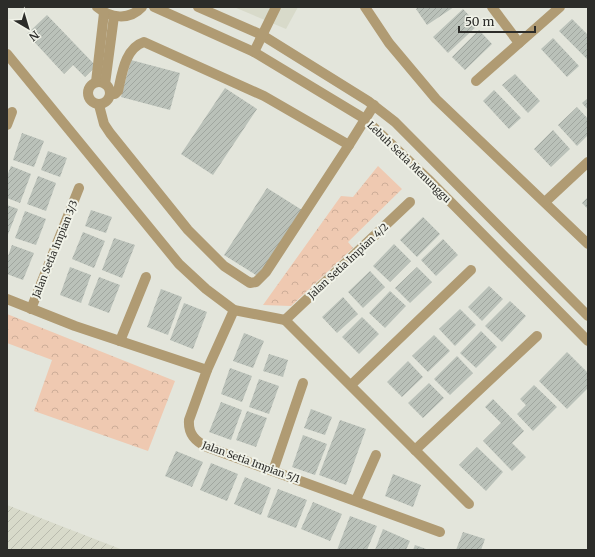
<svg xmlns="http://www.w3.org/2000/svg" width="595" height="557" font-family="Merriweather,serif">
<defs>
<pattern id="industrial-furrows" width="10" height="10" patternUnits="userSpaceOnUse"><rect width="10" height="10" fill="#d8daca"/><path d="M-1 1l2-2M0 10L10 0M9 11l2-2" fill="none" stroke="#babbae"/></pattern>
<pattern id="park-crowns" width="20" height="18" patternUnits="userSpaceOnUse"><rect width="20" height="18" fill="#efc9b1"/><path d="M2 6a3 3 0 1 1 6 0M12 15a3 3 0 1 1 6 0" fill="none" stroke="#cdad98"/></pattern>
<pattern id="building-hatch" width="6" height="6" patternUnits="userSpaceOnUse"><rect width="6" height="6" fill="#bac1b9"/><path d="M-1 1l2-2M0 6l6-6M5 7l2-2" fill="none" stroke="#a0a69f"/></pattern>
</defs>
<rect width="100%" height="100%" fill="#e3e5db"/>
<polygon fill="#d8daca" points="234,7 298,7 286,29"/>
<polygon fill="url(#industrial-furrows)" points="7,505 123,550 7,550"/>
<g fill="url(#park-crowns)">
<polygon points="378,166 402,189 348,242 353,248 291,306 263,305 341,196 353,197"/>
<polygon points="7,314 175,381 148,451 34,411 52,360 7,343"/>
</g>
<g fill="url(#building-hatch)">
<polygon points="418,7 454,7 427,25 416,9"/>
<polygon points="463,9 478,25 448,53 433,37"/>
<polygon points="47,15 96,66 85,77 73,65 64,74 27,34"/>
<polygon points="572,19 588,35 587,59 559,31"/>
<polygon points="479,30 492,44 465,70 452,57"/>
<polygon points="553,38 579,66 567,77 541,49"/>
<polygon points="131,60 180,73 170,110 121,97"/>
<polygon points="515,74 540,101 528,113 502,85"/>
<polygon points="225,88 257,109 213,175 181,154"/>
<polygon points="494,90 521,118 509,129 483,101"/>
<polygon points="588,98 588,110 582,103"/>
<polygon points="577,107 588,119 588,135 577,146 558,125"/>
<polygon points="553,130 570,149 551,167 534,149"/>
<polygon points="22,133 44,141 34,167 13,160"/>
<polygon points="48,151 67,158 60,177 41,170"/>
<polygon points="11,166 31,174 20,203 7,198 7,176"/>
<polygon points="38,176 56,183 46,211 27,204"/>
<polygon points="267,188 302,210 259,277 224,255"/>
<polygon points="588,197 588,209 582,203"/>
<polygon points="7,205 18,209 7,237"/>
<polygon points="91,210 112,217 106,233 85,226"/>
<polygon points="25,211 46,219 36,245 15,238"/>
<polygon points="423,217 440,234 417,257 400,240"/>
<polygon points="83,232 105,241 94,268 72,259"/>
<polygon points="114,238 135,245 122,278 102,270"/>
<polygon points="443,239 458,255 436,276 421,260"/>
<polygon points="394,244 411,261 390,282 373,266"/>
<polygon points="12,245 34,253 23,280 7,274 7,259"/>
<polygon points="70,267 91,275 81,303 60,295"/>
<polygon points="417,267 432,282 410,303 395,288"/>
<polygon points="370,271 385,287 363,308 348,292"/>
<polygon points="99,277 120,285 109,313 88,305"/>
<polygon points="489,286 503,299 482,321 468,307"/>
<polygon points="161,289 182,297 168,335 147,327"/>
<polygon points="390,291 406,306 385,328 369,313"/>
<polygon points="343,297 358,314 337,333 322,317"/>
<polygon points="510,301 526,316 502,342 485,326"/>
<polygon points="184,303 207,312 193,349 170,340"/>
<polygon points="460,309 476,325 455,346 439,329"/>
<polygon points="362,317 379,334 359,354 342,337"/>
<polygon points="481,331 497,347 476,368 460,353"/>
<polygon points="244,333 264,341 253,368 233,361"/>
<polygon points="434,335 450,351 428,372 412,356"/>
<polygon points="567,352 588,373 588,388 567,409 539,381"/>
<polygon points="269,354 288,360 283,377 263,371"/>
<polygon points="457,356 473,373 450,395 434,379"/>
<polygon points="408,361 423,377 402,397 387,382"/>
<polygon points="230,368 252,376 242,402 221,394"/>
<polygon points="259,379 279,386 269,414 249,407"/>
<polygon points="429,383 444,398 423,418 408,403"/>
<polygon points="534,385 557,407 533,431 517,414 526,405 520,399"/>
<polygon points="493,399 524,431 512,443 526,457 512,471 483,441 501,423 485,407"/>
<polygon points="221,402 242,410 231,440 209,432"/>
<polygon points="311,409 332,417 325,435 304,428"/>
<polygon points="247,411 267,418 256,447 236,440"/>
<polygon points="340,420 366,429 346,485 319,475"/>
<polygon points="303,435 327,444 315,475 292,467"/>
<polygon points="477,447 503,472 486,491 459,465"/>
<polygon points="176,451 203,462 192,487 165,476"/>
<polygon points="211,463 238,474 227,501 200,490"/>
<polygon points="393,474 421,485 413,507 385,496"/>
<polygon points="245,477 271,488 261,515 234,504"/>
<polygon points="278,489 307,500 296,528 267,517"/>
<polygon points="313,502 342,514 330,541 301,529"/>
<polygon points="350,516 377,526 367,550 337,550"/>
<polygon points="383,529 410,541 406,550 375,550"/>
<polygon points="463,532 485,539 481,550 456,550"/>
<polygon points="415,545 429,550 413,550"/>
</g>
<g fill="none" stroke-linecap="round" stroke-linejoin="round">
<g stroke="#b09b73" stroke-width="10">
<path d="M97,7C110,18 129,21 142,7"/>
<polyline points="154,7 254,52 365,119 428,179 588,341"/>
<polyline points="198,7 262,35 368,101 395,122 588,316"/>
<polyline points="365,7 389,43 436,99 588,244"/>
<polyline points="492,7 519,43"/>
<polyline points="254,52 276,7"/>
<polyline points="7,54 179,264 206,289 234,310 285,320 469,504"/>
<polyline points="476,81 560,7"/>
<circle cx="99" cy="93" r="11"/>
<polyline points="96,82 104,13"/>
<polyline points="105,84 114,16"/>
<path d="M99,105L104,124L110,133L188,230L224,266L250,283L256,282L266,272L349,145L264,96L144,42C125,48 122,74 118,91L115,94H110"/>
<polyline points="7,125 12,112"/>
<polyline points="349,145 374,105"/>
<polyline points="545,202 588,162"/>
<polyline points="7,299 75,326 207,370"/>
<polyline points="31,309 79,188"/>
<path d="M234,310L207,370L189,420C188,434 195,441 207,447L440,532"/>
<polyline points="285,320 410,202"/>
<polyline points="120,341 146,277"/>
<polyline points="351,385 471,270"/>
<polyline points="415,450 537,336"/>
<polyline points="273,471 303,383"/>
<polyline points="356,500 376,455"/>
</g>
</g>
<g text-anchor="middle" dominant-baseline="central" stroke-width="4" stroke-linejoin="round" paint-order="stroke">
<g font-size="10" fill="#2c2c29" stroke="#f0f2e8">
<text transform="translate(409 162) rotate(44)">Lebuh Setia Menunggu</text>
<text transform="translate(55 249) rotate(-68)">Jalan Setia Impian 3/3</text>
<text transform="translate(348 261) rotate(-43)">Jalan Setia Impian 4/2</text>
<text transform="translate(251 462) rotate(20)">Jalan Setia Impian 5/1</text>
</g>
</g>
<rect width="595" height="557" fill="none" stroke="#2c2c29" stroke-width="16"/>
<g transform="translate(28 28) rotate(142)" stroke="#f0f2e8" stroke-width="3" paint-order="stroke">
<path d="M0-3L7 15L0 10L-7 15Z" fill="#2c2c29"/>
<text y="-6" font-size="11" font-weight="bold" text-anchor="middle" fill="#2c2c29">N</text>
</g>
<path d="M459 26v6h76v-6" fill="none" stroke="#2c2c29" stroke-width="2"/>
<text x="465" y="26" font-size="12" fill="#2c2c29" stroke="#f0f2e8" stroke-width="3" paint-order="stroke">50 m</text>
</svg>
